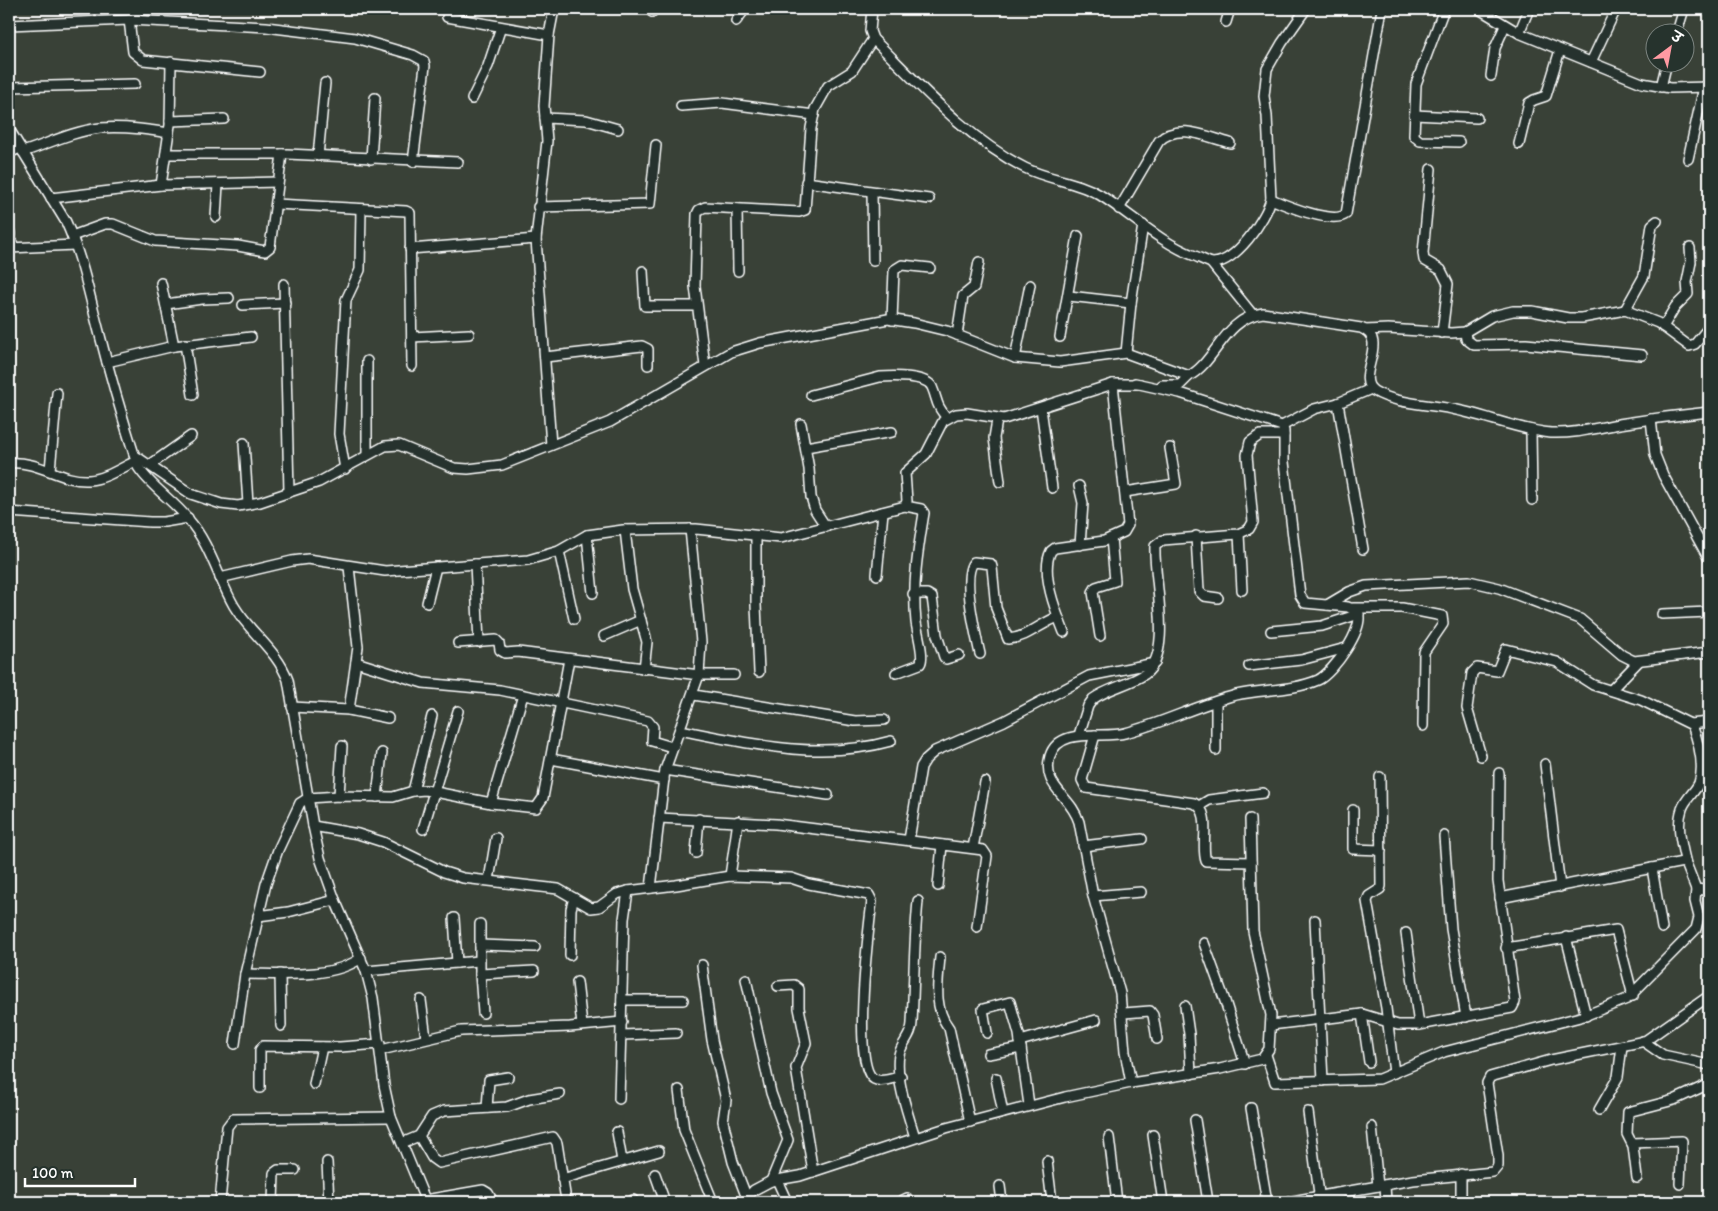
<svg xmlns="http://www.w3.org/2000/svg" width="1718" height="1211" font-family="Itim,'Playpen Sans Deva',sans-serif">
<rect width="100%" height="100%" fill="#394137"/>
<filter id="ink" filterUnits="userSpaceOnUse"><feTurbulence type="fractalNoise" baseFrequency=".02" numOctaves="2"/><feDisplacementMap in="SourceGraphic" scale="10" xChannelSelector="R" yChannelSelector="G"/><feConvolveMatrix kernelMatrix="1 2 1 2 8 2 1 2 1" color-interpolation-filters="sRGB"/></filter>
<g filter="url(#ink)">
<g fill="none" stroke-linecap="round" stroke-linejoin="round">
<g stroke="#fff" stroke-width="12">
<g id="minor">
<path d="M872,9L870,31L873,39C920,85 966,138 1025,168C1049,180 1077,181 1100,195C1132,215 1159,242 1195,256C1200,258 1207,262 1212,263C1235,264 1266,219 1271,199L1267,116L1264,96L1267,69L1282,43L1306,9"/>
<polyline points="1444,9 1416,84 1414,136 1420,141 1459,142"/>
<polyline points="1479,9 1519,33 1642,83 1670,88 1709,87"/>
<polyline points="652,12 653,9"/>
<polyline points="447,17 549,35"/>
<polyline points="129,20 133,52 143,60 260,72"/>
<polyline points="135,20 137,9"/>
<polyline points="736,21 745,9"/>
<polyline points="1226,22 1230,9"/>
<polyline points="9,25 129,20 266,27 355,38 413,55 424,61 425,66 413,162"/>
<polyline points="1677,32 1684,9"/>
<polyline points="1519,33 1529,9"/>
<polyline points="1591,62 1616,9"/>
<polyline points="1491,76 1495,48 1505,26"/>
<polyline points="9,87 135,84"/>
<polyline points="1661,87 1667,62"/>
<polyline points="472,99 488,66 501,27"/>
<polyline points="681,106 722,103 814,115"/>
<polyline points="1414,115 1477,118"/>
<polyline points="545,118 586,120 618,129"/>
<polyline points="170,121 224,119"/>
<path d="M9,129L66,222C81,255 88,289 97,324C109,372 123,420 138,467C151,487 173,500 188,519C210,544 218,578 234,606C250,633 277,650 288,680L313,826L320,858L335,900L366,971L373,998L384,1085L391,1117L426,1202"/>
<polyline points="1519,144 1529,103 1534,100 1546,96 1560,50"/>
<path d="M23,152C47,144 74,131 100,128C123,126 146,129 169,133"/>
<polyline points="9,153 20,148"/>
<polyline points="166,154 287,154 458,162"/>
<polyline points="318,156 325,83"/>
<polyline points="371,159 375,98"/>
<polyline points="1688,159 1704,87"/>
<polyline points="1431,169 1423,253 1424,260 1441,270 1448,284 1442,333"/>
<polyline points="806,182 929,199"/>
<polyline points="161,185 170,125 171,62"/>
<polyline points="872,192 873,261"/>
<polyline points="51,198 161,185 278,182"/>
<path d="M1271,199C1285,205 1333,225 1346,214L1382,9"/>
<polyline points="276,204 406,211 410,213 412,366"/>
<polyline points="538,207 650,204 656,145"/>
<polyline points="737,209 738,271"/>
<path d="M1119,209L1159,141C1178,122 1207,137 1230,143"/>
<polyline points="216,217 218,184"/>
<polyline points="9,229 13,247"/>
<polyline points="72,236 105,224 113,224 155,241 238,246 265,251 270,247 282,154"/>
<polyline points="9,248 75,245"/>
<polyline points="410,249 536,239"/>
<polyline points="1211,263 1253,315"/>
<polyline points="643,271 645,306 697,306"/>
<polyline points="161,283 174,346"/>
<polyline points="284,284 289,492"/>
<polyline points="1069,296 1131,303"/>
<polyline points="166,304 202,299 229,298"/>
<polyline points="243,305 285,303"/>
<polyline points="1625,310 1644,276 1652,225 1657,221"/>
<polyline points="892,320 894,270 902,265 930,268"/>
<polyline points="1663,327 1675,307 1688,294 1687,282 1691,262 1690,248"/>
<polyline points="1365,330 1388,329 1451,333 1465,332 1492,316 1513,311 1532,311 1568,318 1582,318 1625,310 1658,323 1689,346 1695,344 1709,327"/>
<polyline points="1465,332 1466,339 1474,345 1526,344 1642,355"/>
<polyline points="957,335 963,296 974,287 979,262"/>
<polyline points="412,337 469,334"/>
<polyline points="1060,337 1078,236"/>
<polyline points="185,344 193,395"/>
<polyline points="1126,353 1131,303 1143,225"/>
<polyline points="545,357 642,346 648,349 648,365"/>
<polyline points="1015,358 1030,285"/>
<polyline points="367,361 367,455"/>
<polyline points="107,362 174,346 251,337"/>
<polyline points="705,366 695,286 697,214 699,210 705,207 799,212 805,210 811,128 815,109 828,86 852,71 873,39"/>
<polyline points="1162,385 1180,385 1189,376"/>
<path d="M811,395L880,377C892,376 926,375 932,387C938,401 935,404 947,418"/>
<polyline points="1338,403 1363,549"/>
<polyline points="1041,408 1052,488"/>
<polyline points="1651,419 1655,455 1663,475 1709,559"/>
<polyline points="997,420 994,438 1000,482"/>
<polyline points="801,424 809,469 811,497 815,510 826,527"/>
<polyline points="1282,426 1314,409 1338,403 1371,389"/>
<polyline points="1531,430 1532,500"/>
<polyline points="244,443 248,504"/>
<polyline points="551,445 536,239 547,141 544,106 549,35 554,9"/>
<polyline points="806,447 892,432"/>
<path d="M134,455L191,494L221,504L238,506L260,502L319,482L385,446L399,445L454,468L468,469L502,465L610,422L731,352L760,343L888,319L914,323L947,331L1015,358L1060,362L1126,353L1189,376C1216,362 1224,318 1263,313L1361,328C1391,340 1353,378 1374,391C1395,404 1428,404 1452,409C1485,415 1518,430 1551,433C1574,434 1597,428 1619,424C1649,419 1679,415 1709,412"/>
<path d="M9,463C39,460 61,482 89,480C105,479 121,468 136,461"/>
<polyline points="150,465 191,436"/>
<polyline points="345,469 339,434 344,336 346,300 360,270 361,209"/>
<polyline points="50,470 57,393"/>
<polyline points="1079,486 1083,503 1080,545"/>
<polyline points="1125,492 1176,484 1170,448"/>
<polyline points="9,512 150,522 164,522 188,518"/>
<polyline points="625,530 632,589 647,642 644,669"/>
<polyline points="1239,534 1242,590"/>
<polyline points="587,535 593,593"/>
<polyline points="756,536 756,605 759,672"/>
<polyline points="1196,536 1199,591 1204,596 1218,598"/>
<polyline points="559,551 574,619"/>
<polyline points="475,564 479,642"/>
<polyline points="877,575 883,512"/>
<polyline points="220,578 292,561 308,559 385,571 528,560 559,551 587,535 623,530 696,529 781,538 905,506 907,501 905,473 926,454 943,421 956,414 967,413 1004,419 1113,384 1140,384"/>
<polyline points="913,594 927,594 932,597 937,635 944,657 946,659 959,655"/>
<polyline points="427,603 436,567"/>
<polyline points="1327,605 1349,592 1366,586 1469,581 1499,588 1580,619 1622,655 1634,661 1709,652"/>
<polyline points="1353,608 1402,608 1442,616 1443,624 1424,652 1423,726"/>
<polyline points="1662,614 1709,612"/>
<polyline points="1271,631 1322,626 1359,614"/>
<path d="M1064,632C1056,612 1040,572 1051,551L1055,548L1104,541L1124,532L1128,525L1113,384"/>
<polyline points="604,636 641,620"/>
<polyline points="1100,636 1093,592 1096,587 1115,581 1111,538"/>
<polyline points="458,643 496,640 499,643 500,650 505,653 518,652 699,675 734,675"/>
<path d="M980,654C976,636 961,575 974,562L991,564L992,567L996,608L1008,639C1027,638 1041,623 1058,617"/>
<polyline points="356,662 423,683 500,690 648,721 653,727 652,741 672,747"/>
<polyline points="1249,666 1301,660 1346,648"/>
<path d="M896,673L920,664C925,657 917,632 916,622C912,585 918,550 924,513L921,509L905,506"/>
<polyline points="1611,690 1638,662"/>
<polyline points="694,695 855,721 884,720"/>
<polyline points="292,707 349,710 388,718"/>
<polyline points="349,710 358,647 349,567"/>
<path d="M680,730C750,744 821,761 891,741"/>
<path d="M1079,735L1088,706L1093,699C1108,688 1129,685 1145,674C1174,653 1153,578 1155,546L1163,540L1238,534L1249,529L1253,522L1247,455L1250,442L1260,435H1284"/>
<path d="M1095,735L1082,780L1086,788L1194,803C1213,812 1200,844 1206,861L1251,862"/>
<polyline points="1216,750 1216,702"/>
<polyline points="1481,756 1467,708 1472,673 1477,668 1497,671 1506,649 1557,662 1593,685 1641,700 1690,724 1709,722"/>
<polyline points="551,759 664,780"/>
<polyline points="1545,764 1560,887"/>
<polyline points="665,770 828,795"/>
<polyline points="1380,777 1381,886 1380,889 1369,896 1367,901 1386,1008 1394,1073"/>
<polyline points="413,791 432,716"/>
<polyline points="339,796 342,746"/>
<polyline points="377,797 382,753"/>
<polyline points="491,803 523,695"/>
<polyline points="1199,806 1209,800 1263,793"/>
<polyline points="1353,810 1353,849 1381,850"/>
<polyline points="659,818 776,824 983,850 987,856 977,927"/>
<path d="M313,826L358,834L383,842L444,872L463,878L558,889L591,908L599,907L617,894L628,891L676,885L730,876L791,878L809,884L869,895L872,901C869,927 851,1067 874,1079C881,1083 894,1078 901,1076"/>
<polyline points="423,829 458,711"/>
<polyline points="1444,836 1451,929 1466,1017"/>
<polyline points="909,840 921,767 926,759 935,751 1004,721 1089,676 1155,663"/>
<polyline points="1083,846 1142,839"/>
<polyline points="973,848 985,782"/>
<polyline points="696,853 699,819"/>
<path d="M1686,864C1682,847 1676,826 1682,809C1685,799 1695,792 1699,783C1705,765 1698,741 1692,725"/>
<polyline points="1652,868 1662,928"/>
<polyline points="730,876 738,821"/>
<polyline points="489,880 496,838"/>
<polyline points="938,886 942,845"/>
<polyline points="651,888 665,770 699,675 701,642 690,529"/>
<polyline points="1093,896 1141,892"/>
<polyline points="1500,898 1683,862 1687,866 1696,889 1704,890 1709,888"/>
<polyline points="258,916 288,912 335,900"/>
<polyline points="454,918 457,963"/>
<polyline points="1315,920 1323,1081"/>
<polyline points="480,924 480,974 483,1013"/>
<polyline points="1406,933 1419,1025"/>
<polyline points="1566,937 1586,1016"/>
<polyline points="1204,943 1225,1001 1245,1064"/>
<polyline points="480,945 535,947"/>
<polyline points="1506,948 1616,930 1633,996"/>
<polyline points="570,955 571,909 574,898"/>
<path d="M940,957C938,982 933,1008 949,1028L970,1122"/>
<polyline points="702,965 712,1040 726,1100 723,1121 733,1162 747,1198"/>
<polyline points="366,971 479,961"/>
<path d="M245,974C281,974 332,979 361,958"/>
<polyline points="280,974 281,1026"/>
<polyline points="480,974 534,971"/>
<polyline points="746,979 771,1093 788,1140 771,1181"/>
<polyline points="577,982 582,1025"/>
<polyline points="778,986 794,985 799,989 799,1008 806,1043 796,1068 813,1172"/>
<polyline points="421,1000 426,1038"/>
<polyline points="622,1000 683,1000"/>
<polyline points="1185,1006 1189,1034 1191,1074"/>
<polyline points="1124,1013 1150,1011 1153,1015 1157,1039"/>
<polyline points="1362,1014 1369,1062"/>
<polyline points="1271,1025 1362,1014 1398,1025 1419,1025 1512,1008 1515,1002 1498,881 1499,773"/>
<polyline points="987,1033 983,1009 1010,1002 1019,1034 1029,1105"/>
<polyline points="622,1035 676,1033"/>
<polyline points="1020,1041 1096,1020"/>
<polyline points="1643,1041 1663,1055 1709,1065"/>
<polyline points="235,1044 245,974 266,884 278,850 300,803 308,798 339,796 393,797 413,791 425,790 491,803 536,808 543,798 569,659"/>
<polyline points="381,1050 461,1031 570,1027 622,1022"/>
<polyline points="988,1054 1021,1048"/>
<polyline points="1266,1055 1275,1082 1379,1079 1444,1052 1584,1016 1627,999 1696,929 1699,917 1695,901 1696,889"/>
<polyline points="996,1078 1003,1113"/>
<path d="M1131,1083L1125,1052L1120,993L1093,896L1079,822C1071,795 1041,787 1050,756C1059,726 1103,739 1125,733C1163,723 1198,705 1236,695C1262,689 1293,691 1318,680C1333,673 1365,628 1358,612L1348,607L1305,603L1300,595L1284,462V431L1282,426L1180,393L1135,383"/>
<polyline points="314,1084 322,1047"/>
<polyline points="260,1088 260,1050 263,1046 340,1047 380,1044"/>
<polyline points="679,1090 684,1130 713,1202"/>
<polyline points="619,1099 624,919 628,891"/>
<polyline points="487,1108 489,1080 508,1077"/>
<polyline points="1251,1108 1267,1202"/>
<polyline points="1599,1110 1618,1077 1622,1046"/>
<polyline points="1308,1112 1320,1201"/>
<polyline points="1195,1120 1208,1202"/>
<polyline points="1372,1127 1378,1186"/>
<polyline points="617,1132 622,1161"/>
<polyline points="1153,1135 1163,1202"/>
<polyline points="419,1136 432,1158 439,1163 553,1137 557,1143 565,1194"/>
<path d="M915,1137C908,1115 895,1077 899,1055C901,1043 912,1036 912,1023C914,983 914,942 918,901"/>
<polyline points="1109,1137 1117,1202"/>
<polyline points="402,1143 419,1136 432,1116 444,1111 507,1107 529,1099 560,1094"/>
<polyline points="1632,1143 1682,1141 1680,1184"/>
<polyline points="1047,1161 1052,1202"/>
<polyline points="327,1162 329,1202"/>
<polyline points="655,1174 665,1202"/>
<polyline points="1461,1174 1461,1202"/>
<polyline points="1637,1178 1633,1146 1627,1134 1628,1112 1674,1100 1709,1084"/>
<polyline points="562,1179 659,1151"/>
<polyline points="777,1180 787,1202"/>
<polyline points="1385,1185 1386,1202"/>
<polyline points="1000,1186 1002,1202"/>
<polyline points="425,1200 483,1190 488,1193 493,1202"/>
<polyline points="633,1200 634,1202"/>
<polyline points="220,1202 227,1127 233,1119 391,1117"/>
<polyline points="273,1202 274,1173 278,1170 295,1170"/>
<polyline points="743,1202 754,1190 771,1181 800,1176 946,1128 1065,1097 1131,1083 1220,1069 1262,1059 1269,1049 1271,1015 1253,931 1250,819"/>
<polyline points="899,1202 907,1198"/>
<polyline points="1286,1202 1413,1180 1493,1172 1498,1166 1498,1156 1487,1083 1490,1077 1551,1060 1645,1041 1709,996"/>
</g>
</g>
<use href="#minor" stroke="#26332d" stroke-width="9"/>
</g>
</g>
<rect width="1718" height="1211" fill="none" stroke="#26332d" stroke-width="30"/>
<rect x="15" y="15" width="1688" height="1181" fill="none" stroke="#fff" stroke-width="2" filter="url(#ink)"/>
<g transform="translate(1670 48) rotate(32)"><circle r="24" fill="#26332d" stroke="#7d8581"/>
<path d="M0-4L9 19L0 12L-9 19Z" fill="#ff9aa2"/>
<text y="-8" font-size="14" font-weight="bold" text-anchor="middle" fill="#ffffff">उ</text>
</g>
<path d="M25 1178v8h110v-8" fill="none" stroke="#ffffff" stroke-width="2.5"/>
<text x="32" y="1178" font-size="15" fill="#ffffff" stroke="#26332d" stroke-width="4" paint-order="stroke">100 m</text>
</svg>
